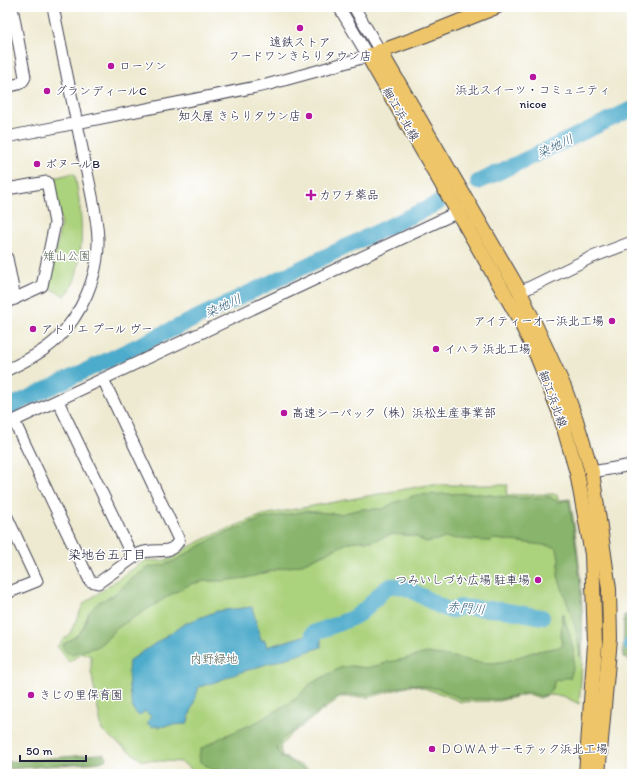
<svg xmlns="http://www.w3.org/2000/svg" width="639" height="781" font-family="Itim,'Klee One',sans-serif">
<rect width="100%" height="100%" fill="#fff"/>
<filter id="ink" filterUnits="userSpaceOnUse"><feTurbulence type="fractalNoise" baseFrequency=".025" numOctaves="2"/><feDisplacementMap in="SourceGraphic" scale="8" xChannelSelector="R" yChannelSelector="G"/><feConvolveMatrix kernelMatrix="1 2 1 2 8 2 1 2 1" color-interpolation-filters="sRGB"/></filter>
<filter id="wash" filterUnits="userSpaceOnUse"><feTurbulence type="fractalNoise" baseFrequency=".012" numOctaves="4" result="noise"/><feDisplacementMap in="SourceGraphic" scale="16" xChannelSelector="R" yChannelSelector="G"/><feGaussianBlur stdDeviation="0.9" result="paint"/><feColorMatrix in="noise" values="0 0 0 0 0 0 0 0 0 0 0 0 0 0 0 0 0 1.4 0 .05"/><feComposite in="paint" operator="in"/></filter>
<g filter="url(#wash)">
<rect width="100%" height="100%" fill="#eeead1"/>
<g fill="#abd27c" stroke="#667a5c">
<path d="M73,173L75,175C81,209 85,237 77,271C75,280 72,289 65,296L49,288L61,222L54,188V178Z"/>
<path d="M428,485H508L506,495L557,494L558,500L570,499C582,567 586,635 579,704L563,696L548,695L540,698L528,694L499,701L461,702L442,694L414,685L370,697H341L290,735L280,747L282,756L318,774H245L235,770H221L204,773L193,770L181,762L141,760L102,731L91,671V656L82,653L69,662L57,646L70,633L84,603L143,562L147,560L162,561L173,558L187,548L213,535L263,515Z"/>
</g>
<g fill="#88b46c" stroke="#556b54">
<path d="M473,493L515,498L550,497L558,502L569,500C577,552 586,605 580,657L577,634L573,620L558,576L559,558L557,549L555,547L543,545L494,539L492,541H486L446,538L426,542L414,536L393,534L373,541H358L350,542L300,565L279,569L246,578L222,581H206L191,584L172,594L122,625L114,630L110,636L97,647L71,654C65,653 64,650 62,645L76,636L83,628L89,612L99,602L112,596L133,578L149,567L163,565L174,561L214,538L262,519L305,511L340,514L362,509H383L393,503L416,495Z"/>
<path d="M562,613C570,635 579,656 570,678H564L561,680L555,679L553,687L548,693L545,695L540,696L528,692L501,699H462L439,689L413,684L371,694L342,695L339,696L282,739L277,748L280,756L312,774H246C235,769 224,769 212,771L209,767L200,762L199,755L201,749L220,738L259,721L297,698L310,684L340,668L351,666L367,668L383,664L388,662L400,660L427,653L453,657L476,662L493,663L506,661L533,652L560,647L563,645L561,640Z"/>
<polygon points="624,615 632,616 632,662 623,657"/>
<polygon points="98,754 104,754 107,757 105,760 100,762 7,769 7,762"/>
</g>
<path fill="#4dabcb" stroke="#386683" d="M252,607L261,640H265L267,647L313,633L321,639V647C297,656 272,662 248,670C231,675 216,683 199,687L187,724L172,725L159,727L156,726L153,727L147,723L151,716L144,711L140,716C139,715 136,714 135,712C129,705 127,670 129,661L184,624L217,611Z"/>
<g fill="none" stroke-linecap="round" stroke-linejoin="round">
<g stroke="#4dabcb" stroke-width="16">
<polyline points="478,182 632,109"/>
<polyline points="7,408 438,203"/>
<path d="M313,633C326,628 349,621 359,614C368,608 384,587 391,586C412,583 441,613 454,610C456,609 458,608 460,607L503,610L542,617"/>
<polyline points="631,644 632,644"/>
</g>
</g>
</g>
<g filter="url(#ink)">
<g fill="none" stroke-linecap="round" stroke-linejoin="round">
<g stroke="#414052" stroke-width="13">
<g id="minor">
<polyline points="354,7 380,51"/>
<path d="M7,86C15,85 22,85 25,77L12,7"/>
<polyline points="7,137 266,85 317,71 368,56 339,7"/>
<polyline points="7,189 47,182 55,223 42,286 7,302"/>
<polyline points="7,258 15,299"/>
<polyline points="520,292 590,258 632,242"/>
<path d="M7,370C24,362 42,353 56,340C82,314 99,276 98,239C97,211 88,180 83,153C73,104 63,55 53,7"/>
<path d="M103,379L179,540C171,557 155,547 141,553C138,554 135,556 133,558"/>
<polyline points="14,421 90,581 98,583 133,558 58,401"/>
<polyline points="7,424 458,212"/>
<polyline points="592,472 632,465"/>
<polyline points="7,517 37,581 7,593"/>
</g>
</g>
<g stroke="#414052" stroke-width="16">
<g id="major">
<polyline points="496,7 423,36 368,56 517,315 537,356 559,411 577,473 592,554 595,644 586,774"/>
<polyline points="380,51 520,292 564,387 576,420 592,472 609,589 610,639 598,774"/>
</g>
</g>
<use href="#minor" stroke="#fff" stroke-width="11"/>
<use href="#major" stroke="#eec569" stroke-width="14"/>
</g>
</g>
<g fill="#b5179e" stroke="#fff" stroke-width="1.5">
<circle cx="300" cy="28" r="4"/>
<circle cx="111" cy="66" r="4"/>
<circle cx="533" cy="77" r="4"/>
<circle cx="47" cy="91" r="4"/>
<circle cx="309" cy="116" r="4"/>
<circle cx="37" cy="164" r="4"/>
<path d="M309 189h4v4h4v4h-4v4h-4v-4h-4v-4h4z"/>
<circle cx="612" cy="321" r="4"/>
<circle cx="33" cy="329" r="4"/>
<circle cx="436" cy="349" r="4"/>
<circle cx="284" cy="413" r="4"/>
<circle cx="538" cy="580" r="4"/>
<circle cx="31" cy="695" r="4"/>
<circle cx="432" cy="749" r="4"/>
</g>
<g text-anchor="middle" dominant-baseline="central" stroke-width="3" stroke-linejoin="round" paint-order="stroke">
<g font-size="12" fill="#22223b" stroke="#fff" text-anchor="start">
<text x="300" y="42" text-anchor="middle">遠鉄ストア<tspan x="300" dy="14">フードワンきらりタウン店</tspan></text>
<text x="119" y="66">ローソン</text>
<text x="533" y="90" text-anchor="middle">浜北スイーツ・コミュニティ<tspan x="533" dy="14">nicoe</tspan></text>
<text x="55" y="91">グランディールC</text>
<text x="301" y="116" text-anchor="end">知久屋 きらりタウン店</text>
<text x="45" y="164">ボヌールB</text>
<text x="319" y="195">カワチ薬品</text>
<text x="604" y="321" text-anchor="end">アイティーオー浜北工場</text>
<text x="41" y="329">アトリエ プール ヴー</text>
<text x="444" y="349">イハラ 浜北工場</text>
<text x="292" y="413">高速シーパック（株）浜松生産事業部</text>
<text x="530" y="580" text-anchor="end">つみいしづか広場 駐車場</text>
<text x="39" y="695">きじの里保育園</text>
<text x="440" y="749">ＤＯＷＡサーモテック浜北工場</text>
</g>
<g font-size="12" fill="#22223b" stroke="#fff">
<text transform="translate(401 114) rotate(60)">細江浜北線</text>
<text transform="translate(553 399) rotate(70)">細江浜北線</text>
</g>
<g font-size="12" fill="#526052" stroke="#fff">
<text x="67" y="256">雉山公園</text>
<text x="214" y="659">内野緑地</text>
</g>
<g font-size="13" font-style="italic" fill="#35607c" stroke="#fff">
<text transform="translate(555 146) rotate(-25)">染地川</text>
<text transform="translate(223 306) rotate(-25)">染地川</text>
<text transform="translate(466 608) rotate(5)">赤門川</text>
</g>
<g font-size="13" fill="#22223b" stroke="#fff">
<text x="107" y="554">染地台五丁目</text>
</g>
</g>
<rect width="639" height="781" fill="none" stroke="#fff" stroke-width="24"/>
<path d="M20 755v6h66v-6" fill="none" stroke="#22223b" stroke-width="2"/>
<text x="26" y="755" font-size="12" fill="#22223b" stroke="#ffffff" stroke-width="3" paint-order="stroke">50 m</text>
</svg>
